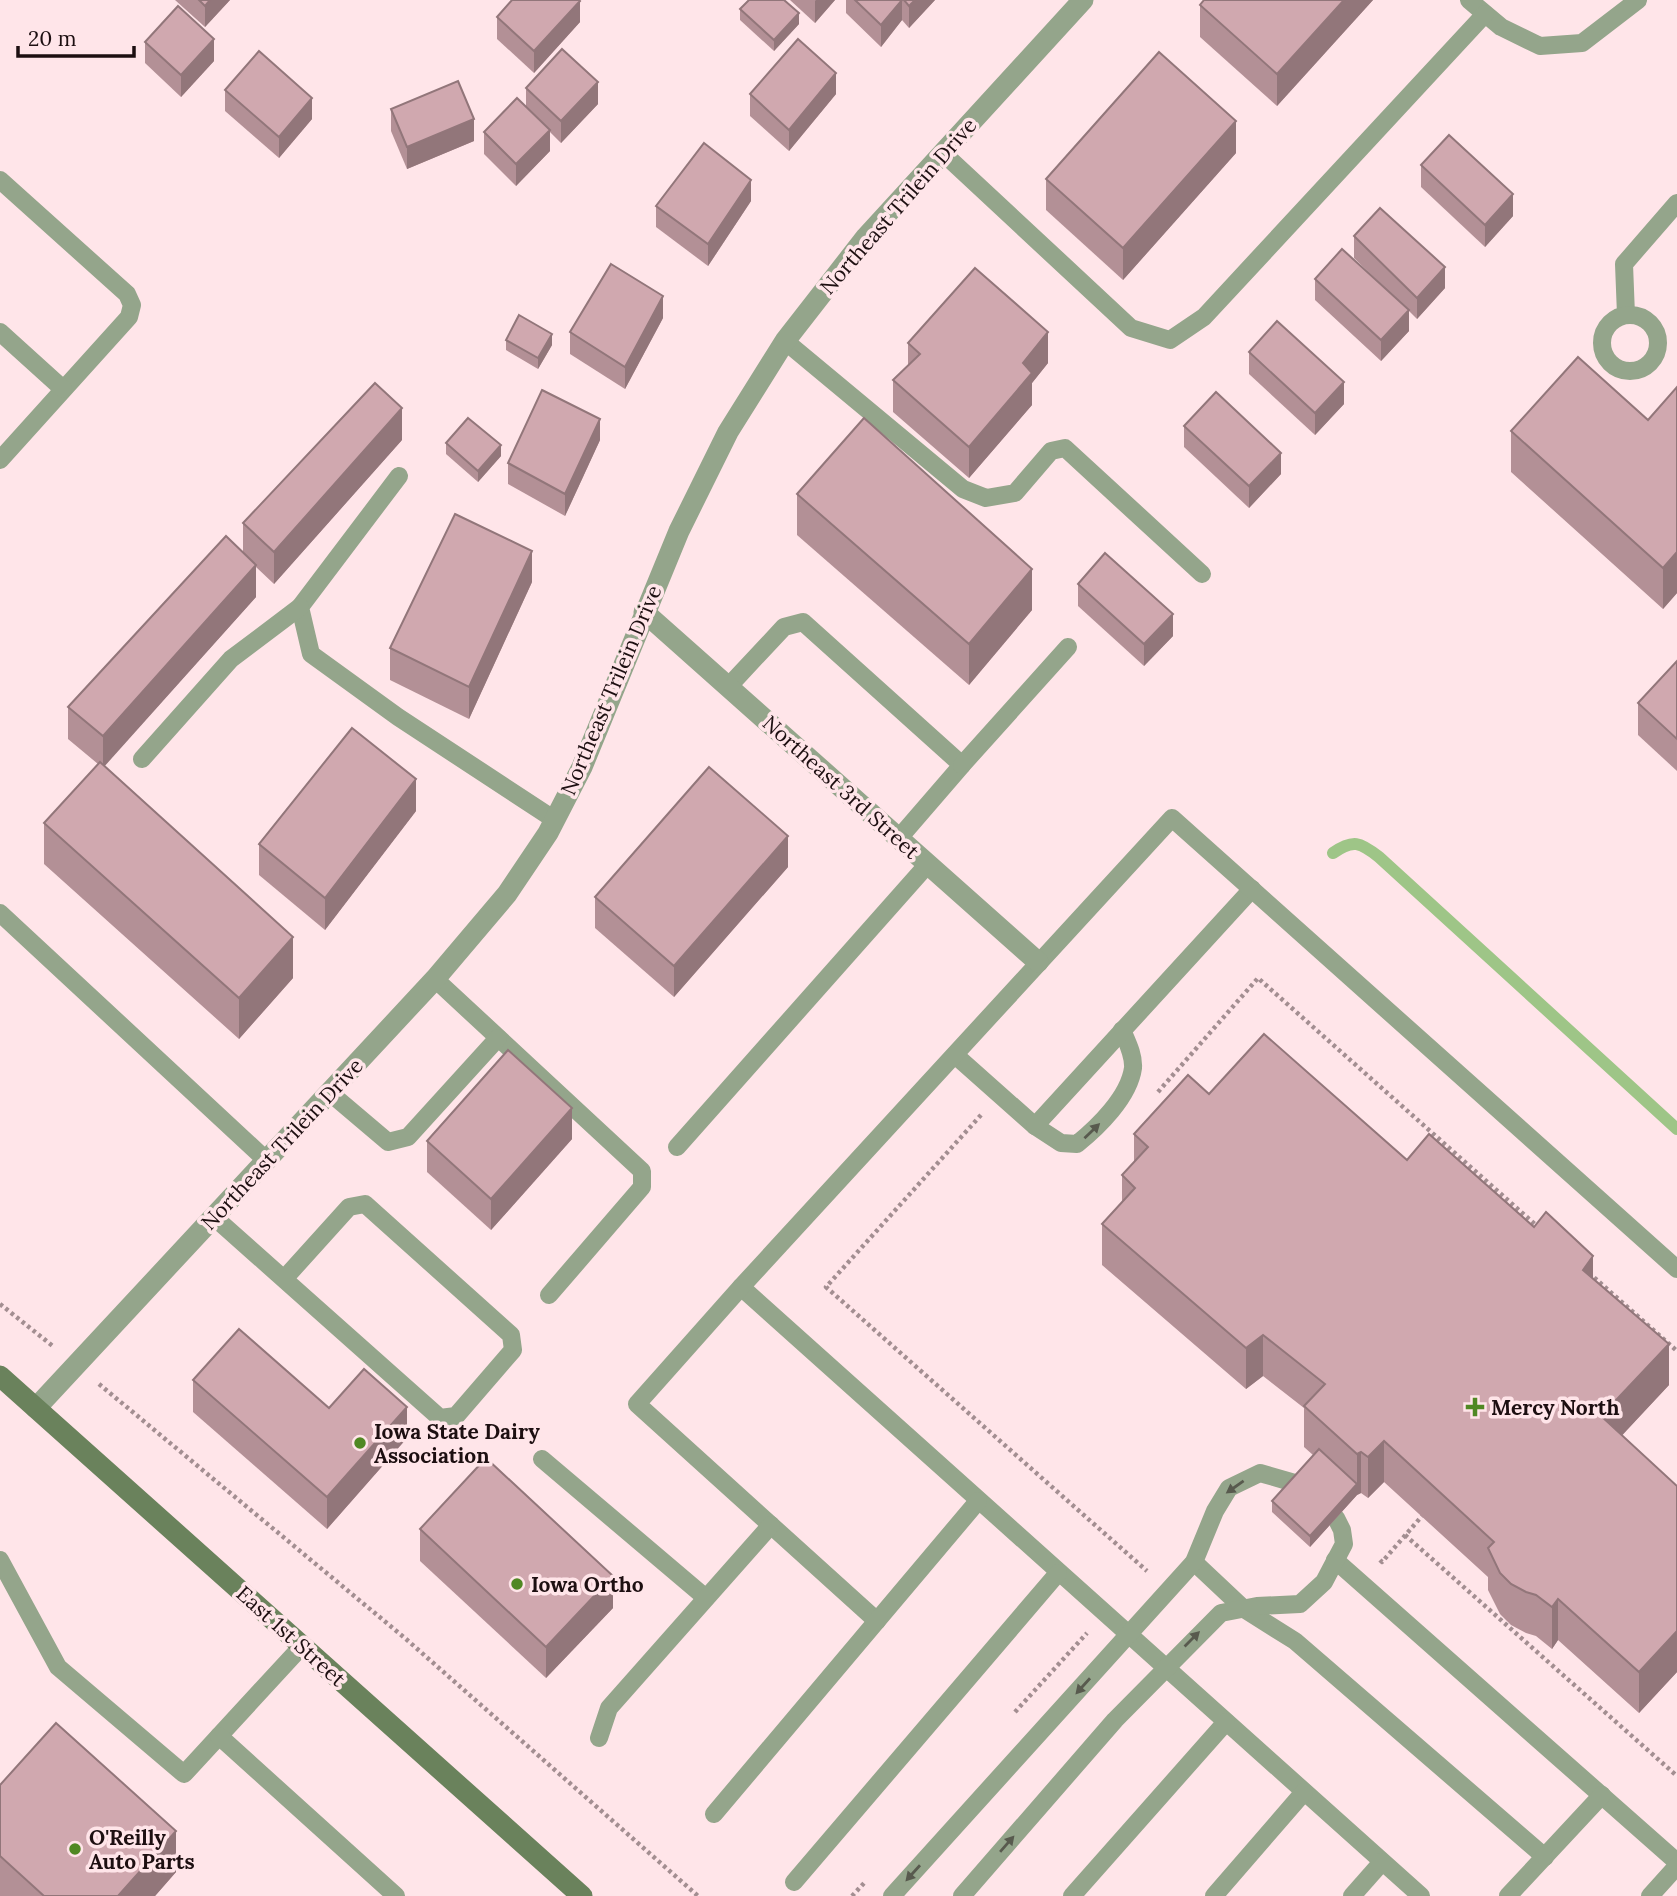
<svg xmlns="http://www.w3.org/2000/svg" width="1677" height="1896" font-family="Lora,serif">
<rect width="100%" height="100%" fill="#ffe5e9"/>
<g fill="none" stroke-linecap="round" stroke-linejoin="round">
<path stroke="#9ec587" stroke-width="12" d="M1333,853C1353,839 1360,842 1379,857L1677,1129"/>
<g stroke="#a38e91" stroke-width="4.5" stroke-dasharray="3.5 3.5" stroke-linecap="butt">
<polyline points="1158,1092 1258,978 1538,1227"/>
<polyline points="981,1115 826,1287 1147,1571"/>
<polyline points="1589,1273 1677,1351"/>
<polyline points="0,1304 54,1347"/>
<polyline points="99,1384 406,1639 698,1896"/>
<polyline points="1405,1535 1677,1776"/>
<polyline points="1380,1560 1382,1562 1422,1516"/>
<polyline points="1015,1712 1087,1633"/>
<polyline points="852,1896 866,1881"/>
</g>
<g stroke="#94a58b" stroke-width="18">
<polyline points="1469,0 1501,27 1540,46 1582,43 1638,0"/>
<polyline points="943,153 1131,328 1170,340 1204,317 1485,14"/>
<polyline points="0,180 127,294 132,305 129,317 0,460"/>
<polyline points="1626,315 1624,264 1677,203"/>
<circle cx="1630" cy="343" r="28"/>
<polyline points="0,332 63,389"/>
<polyline points="785,341 963,489 986,498 1015,493 1051,451 1065,448 1202,574"/>
<polyline points="399,476 300,607 311,654 398,717 555,820"/>
<polyline points="728,687 784,627 803,622 962,765 899,838"/>
<polyline points="142,759 231,659 300,607"/>
<polyline points="962,765 1068,647"/>
<polyline points="0,913 266,1160"/>
<polyline points="435,979 642,1171 642,1187 549,1295"/>
<path d="M955,1055L1035,1126L1061,1143L1077,1144C1098,1127 1129,1097 1133,1068C1134,1055 1127,1042 1122,1030"/>
<polyline points="329,1092 388,1142 408,1137 498,1038"/>
<polyline points="1035,1126 1252,889"/>
<polyline points="677,1147 928,864"/>
<polyline points="214,1217 440,1418 456,1416 513,1350 511,1335 365,1204 349,1207 284,1279"/>
<polyline points="741,1287 1421,1896"/>
<polyline points="542,1459 706,1598"/>
<polyline points="0,1560 58,1667 184,1774 302,1646"/>
<polyline points="1335,1560 1677,1862"/>
<polyline points="1194,1562 1244,1609 1295,1641 1545,1857"/>
<polyline points="877,1621 637,1404 741,1287 1172,818 1677,1269"/>
<polyline points="219,1736 396,1896"/>
<polyline points="599,1738 609,1708 771,1525"/>
<polyline points="714,1814 978,1501"/>
<polyline points="794,1882 1058,1573"/>
<polyline points="892,1896 1194,1562 1215,1511 1229,1488 1260,1473 1298,1484"/>
<polyline points="962,1896 1115,1720 1221,1613 1257,1606 1300,1604 1324,1582 1344,1544 1342,1530 1336,1518"/>
<polyline points="1072,1896 1226,1722"/>
<polyline points="1214,1896 1304,1792"/>
<polyline points="1352,1896 1382,1862"/>
<polyline points="1508,1896 1602,1795"/>
<polyline points="1650,1896 1677,1866"/>
</g>
<polyline stroke="#94a58b" stroke-width="21" points="644,612 1038,962"/>
<polyline stroke="#94a58b" stroke-width="21" points="36,1408 435,979 507,894 548,833 582,767 679,531 728,432 785,341 866,237 1083,0"/>
<polyline stroke="#6a825c" stroke-width="21" points="0,1376 582,1896"/>
</g>
<g fill="#b39096">
<polygon points="175,0 230,0 205,27"/>
<polygon points="790,0 835,0 815,23"/>
<polygon points="846,0 935,0 909,28 902,20 881,47 846,13"/>
<polygon points="1204,0 1373,0 1277,106 1200,37 1200,5"/>
<polygon points="740,9 799,24 774,51 740,20"/>
<polygon points="497,17 580,22 534,73 497,39"/>
<polygon points="145,42 214,61 181,97 145,63"/>
<polygon points="526,88 598,104 561,143 550,132 550,151 516,186 484,154 484,132 526,107"/>
<polygon points="225,90 312,119 279,158 225,111"/>
<polygon points="750,94 836,94 789,151 750,116"/>
<polygon points="391,109 474,141 407,169 391,131"/>
<polygon points="1236,153 1123,280 1046,210 1046,179"/>
<polygon points="1421,165 1513,216 1485,247 1421,187"/>
<polygon points="751,201 708,266 656,227 656,206"/>
<polygon points="1354,236 1445,288 1417,319 1409,311 1409,331 1381,361 1315,300 1315,279 1384,287 1354,258"/>
<polygon points="663,318 625,389 570,354 570,332"/>
<polygon points="506,340 552,345 538,369 506,350"/>
<polygon points="908,343 1048,363 1032,383 1032,405 969,478 893,412 893,380 908,366"/>
<polygon points="1249,352 1344,404 1315,435 1249,374"/>
<polygon points="1677,387 1677,593 1663,609 1511,472 1511,431 1648,420"/>
<polygon points="1184,426 1281,474 1249,508 1184,447"/>
<polygon points="402,440 274,584 256,567 256,597 104,766 293,978 239,1039 44,864 44,823 98,764 68,739 68,707 243,552 243,523"/>
<polygon points="600,440 565,516 508,484 508,463"/>
<polygon points="446,443 501,456 478,482 446,454"/>
<polygon points="797,494 1032,610 969,685 797,535"/>
<polygon points="532,582 469,719 390,680 390,648"/>
<polygon points="1078,584 1173,636 1144,666 1078,606"/>
<polygon points="1677,661 1677,771 1638,735 1638,703"/>
<polygon points="416,811 325,930 259,875 259,844"/>
<polygon points="788,867 674,997 595,928 595,897"/>
<polygon points="1209,1094 1407,1160 1593,1280 1669,1385 1622,1435 1677,1486 1677,1672 1639,1713 1558,1640 1552,1649 1536,1636 1526,1633 1511,1625 1500,1614 1488,1590 1488,1577 1384,1482 1368,1498 1361,1493 1357,1495 1310,1547 1272,1512 1272,1501 1313,1455 1304,1447 1304,1408 1263,1376 1246,1389 1102,1265 1102,1224 1122,1203 1122,1175 1134,1163 1134,1134"/>
<polygon points="572,1139 491,1230 427,1172 427,1141"/>
<polygon points="193,1380 329,1408 407,1438 327,1529 193,1412"/>
<polygon points="420,1529 613,1608 546,1678 420,1561"/>
<polygon points="0,1785 176,1872 155,1896 0,1896"/>
</g>
<g fill="#92767a">
<polygon points="210,0 230,0 205,27 205,6"/>
<polygon points="816,0 835,0 815,23 815,1"/>
<polygon points="902,0 902,20 881,47 881,25"/>
<polygon points="915,0 935,0 909,28 909,6"/>
<polygon points="1344,0 1373,0 1277,106 1277,74"/>
<polygon points="580,1 580,22 534,73 534,51"/>
<polygon points="799,13 799,24 774,51 774,40"/>
<polygon points="214,39 214,61 181,97 181,75"/>
<polygon points="836,73 836,94 789,151 789,130"/>
<polygon points="598,82 598,104 561,143 561,121"/>
<polygon points="312,98 312,119 279,158 279,137"/>
<polygon points="474,119 474,141 407,169 407,147"/>
<polygon points="1236,121 1236,153 1123,280 1123,248"/>
<polygon points="550,130 550,151 516,186 516,164"/>
<polygon points="751,180 751,201 708,266 708,244"/>
<polygon points="1513,194 1513,216 1485,247 1485,225"/>
<polygon points="1445,267 1445,288 1417,319 1417,298"/>
<polygon points="663,296 663,318 625,389 625,367"/>
<polygon points="1409,310 1409,331 1381,361 1381,340"/>
<polygon points="1048,332 1048,363 1032,383 1032,405 969,478 969,447 1023,363"/>
<polygon points="552,334 552,345 538,369 538,358"/>
<polygon points="1344,382 1344,404 1315,435 1315,413"/>
<polygon points="402,408 402,440 274,584 274,552"/>
<polygon points="600,419 600,440 565,516 565,494"/>
<polygon points="501,445 501,456 478,482 478,471"/>
<polygon points="1281,453 1281,474 1249,508 1249,486"/>
<polygon points="532,551 532,582 469,719 469,687"/>
<polygon points="1677,552 1677,593 1663,609 1663,568"/>
<polygon points="256,565 256,597 103,768 103,736"/>
<polygon points="1032,569 1032,610 969,685 969,644"/>
<polygon points="1173,614 1173,636 1144,666 1144,644"/>
<polygon points="416,779 416,811 325,930 325,898"/>
<polygon points="788,836 788,867 674,997 674,966"/>
<polygon points="293,937 293,978 239,1039 239,998"/>
<polygon points="572,1108 572,1139 491,1230 491,1199"/>
<polygon points="1593,1256 1593,1297 1583,1270"/>
<polygon points="1263,1335 1263,1376 1246,1389 1246,1348"/>
<polygon points="1669,1344 1669,1385 1601,1458 1601,1416"/>
<polygon points="407,1407 407,1438 327,1529 327,1497"/>
<polygon points="1384,1441 1384,1482 1368,1498 1368,1457"/>
<polygon points="1361,1452 1361,1493 1357,1495 1310,1547 1310,1536 1357,1484 1357,1454"/>
<polygon points="613,1576 613,1608 546,1678 546,1647"/>
<polygon points="1558,1599 1558,1640 1552,1649 1552,1607"/>
<polygon points="1677,1631 1677,1672 1639,1713 1639,1672"/>
<polygon points="176,1831 176,1872 155,1896 118,1896"/>
</g>
<g fill="#d0a8af" stroke="#92767a" stroke-width="2">
<polygon points="199,0 210,0 205,6"/>
<polygon points="512,0 579,0 580,1 534,51 497,17"/>
<polygon points="749,0 784,0 799,13 774,40 740,9"/>
<polygon points="855,0 902,0 881,25"/>
<polygon points="904,0 915,0 909,6"/>
<polygon points="1204,0 1344,0 1277,74 1200,5"/>
<polygon points="178,6 214,39 181,75 145,42"/>
<polygon points="798,39 836,73 789,130 750,94"/>
<polygon points="562,49 598,82 561,121 526,88"/>
<polygon points="259,51 312,98 279,137 225,90"/>
<polygon points="1159,52 1236,121 1123,248 1046,179"/>
<polygon points="458,81 474,119 407,147 391,109"/>
<polygon points="517,98 550,130 516,164 484,132"/>
<polygon points="1449,135 1513,194 1485,225 1421,165"/>
<polygon points="704,143 751,180 708,244 656,206"/>
<polygon points="1380,208 1445,267 1417,298 1354,236"/>
<polygon points="1342,249 1409,310 1381,340 1315,279"/>
<polygon points="611,264 663,296 625,367 570,332"/>
<polygon points="975,268 1048,332 1023,363 1032,373 969,447 893,380 920,354 908,343"/>
<polygon points="519,315 552,334 538,358 506,340"/>
<polygon points="1277,321 1344,382 1315,413 1249,352"/>
<polygon points="1578,357 1648,420 1677,387 1677,552 1663,568 1511,431"/>
<polygon points="375,383 402,408 274,552 243,523"/>
<polygon points="542,390 600,419 565,494 508,463"/>
<polygon points="1216,392 1281,453 1249,486 1184,426"/>
<polygon points="468,418 501,445 478,471 446,443"/>
<polygon points="864,418 1032,569 969,644 797,494"/>
<polygon points="455,514 532,551 469,687 390,648"/>
<polygon points="226,536 256,565 103,736 68,707"/>
<polygon points="1105,553 1173,614 1144,644 1078,584"/>
<polygon points="1677,661 1677,739 1638,703"/>
<polygon points="352,728 416,779 325,898 259,844"/>
<polygon points="100,762 293,937 239,998 44,823"/>
<polygon points="709,767 788,836 674,966 595,897"/>
<polygon points="1264,1034 1407,1160 1429,1134 1534,1227 1546,1212 1593,1256 1583,1270 1669,1344 1601,1416 1677,1486 1677,1631 1639,1672 1558,1599 1552,1607 1536,1595 1526,1592 1511,1584 1500,1573 1488,1548 1494,1542 1384,1441 1368,1457 1361,1452 1357,1454 1304,1406 1325,1384 1263,1335 1246,1348 1102,1224 1135,1188 1122,1175 1148,1147 1134,1134 1188,1075 1209,1094"/>
<polygon points="508,1050 572,1108 491,1199 427,1141"/>
<polygon points="239,1329 329,1408 364,1369 407,1407 327,1497 193,1380"/>
<polygon points="1319,1449 1357,1484 1310,1536 1272,1501"/>
<polygon points="486,1458 613,1576 546,1647 420,1529"/>
<polygon points="56,1723 176,1831 118,1896 44,1896 0,1856 0,1785"/>
</g>
<defs><path id="oneway-solid" d="M-6-.8H1V-3.2L6.5 0L1 3.2V.8H-6Z" transform="scale(1.75)"/></defs>
<g fill="#585a4e">
<use href="#oneway-solid" transform="translate(1092 1131) rotate(-44)"/>
<use href="#oneway-solid" transform="translate(1235 1487) rotate(145)"/>
<use href="#oneway-solid" transform="translate(1192 1639) rotate(-45)"/>
<use href="#oneway-solid" transform="translate(1083 1686) rotate(132)"/>
<use href="#oneway-solid" transform="translate(1007 1844) rotate(-49)"/>
<use href="#oneway-solid" transform="translate(913 1873) rotate(132)"/>
</g>
<g fill="#508823" stroke="#ffe5e9" stroke-width="2.5">
<path d="M1471.5 1396.5h7v7h7v7h-7v7h-7v-7h-7v-7h7z"/>
<circle cx="360" cy="1443" r="7"/>
<circle cx="517" cy="1584" r="7"/>
<circle cx="75" cy="1849" r="7"/>
</g>
<g text-anchor="middle" dominant-baseline="central" stroke-width="7" stroke-linejoin="round" paint-order="stroke">
<g font-size="21" fill="#1d0f11" stroke="#ffe5e9">
<text transform="translate(898 206) rotate(-49)">Northeast Trilein Drive</text>
<text transform="translate(611 690) rotate(-67)">Northeast Trilein Drive</text>
<text transform="translate(841 787) rotate(42)">Northeast 3rd Street</text>
<text transform="translate(282 1144) rotate(-47)">Northeast Trilein Drive</text>
<text transform="translate(291 1636) rotate(42)">East 1st Street</text>
</g>
<g font-size="21" font-weight="bold" fill="#1d0f11" stroke="#ffe5e9" text-anchor="start">
<text x="1491" y="1407">Mercy North</text>
<text x="374" y="1431">Iowa State Dairy<tspan x="374" dy="24">Association</tspan></text>
<text x="531" y="1584">Iowa Ortho</text>
<text x="89" y="1837">O'Reilly<tspan x="89" dy="24">Auto Parts</tspan></text>
</g>
</g>
<path d="M18 46v10h116v-10" fill="none" stroke="#1d0f11" stroke-width="3.5"/>
<text x="28" y="46" font-size="21" fill="#1d0f11" stroke="#ffe5e9" stroke-width="5" paint-order="stroke">20 m</text>
</svg>
